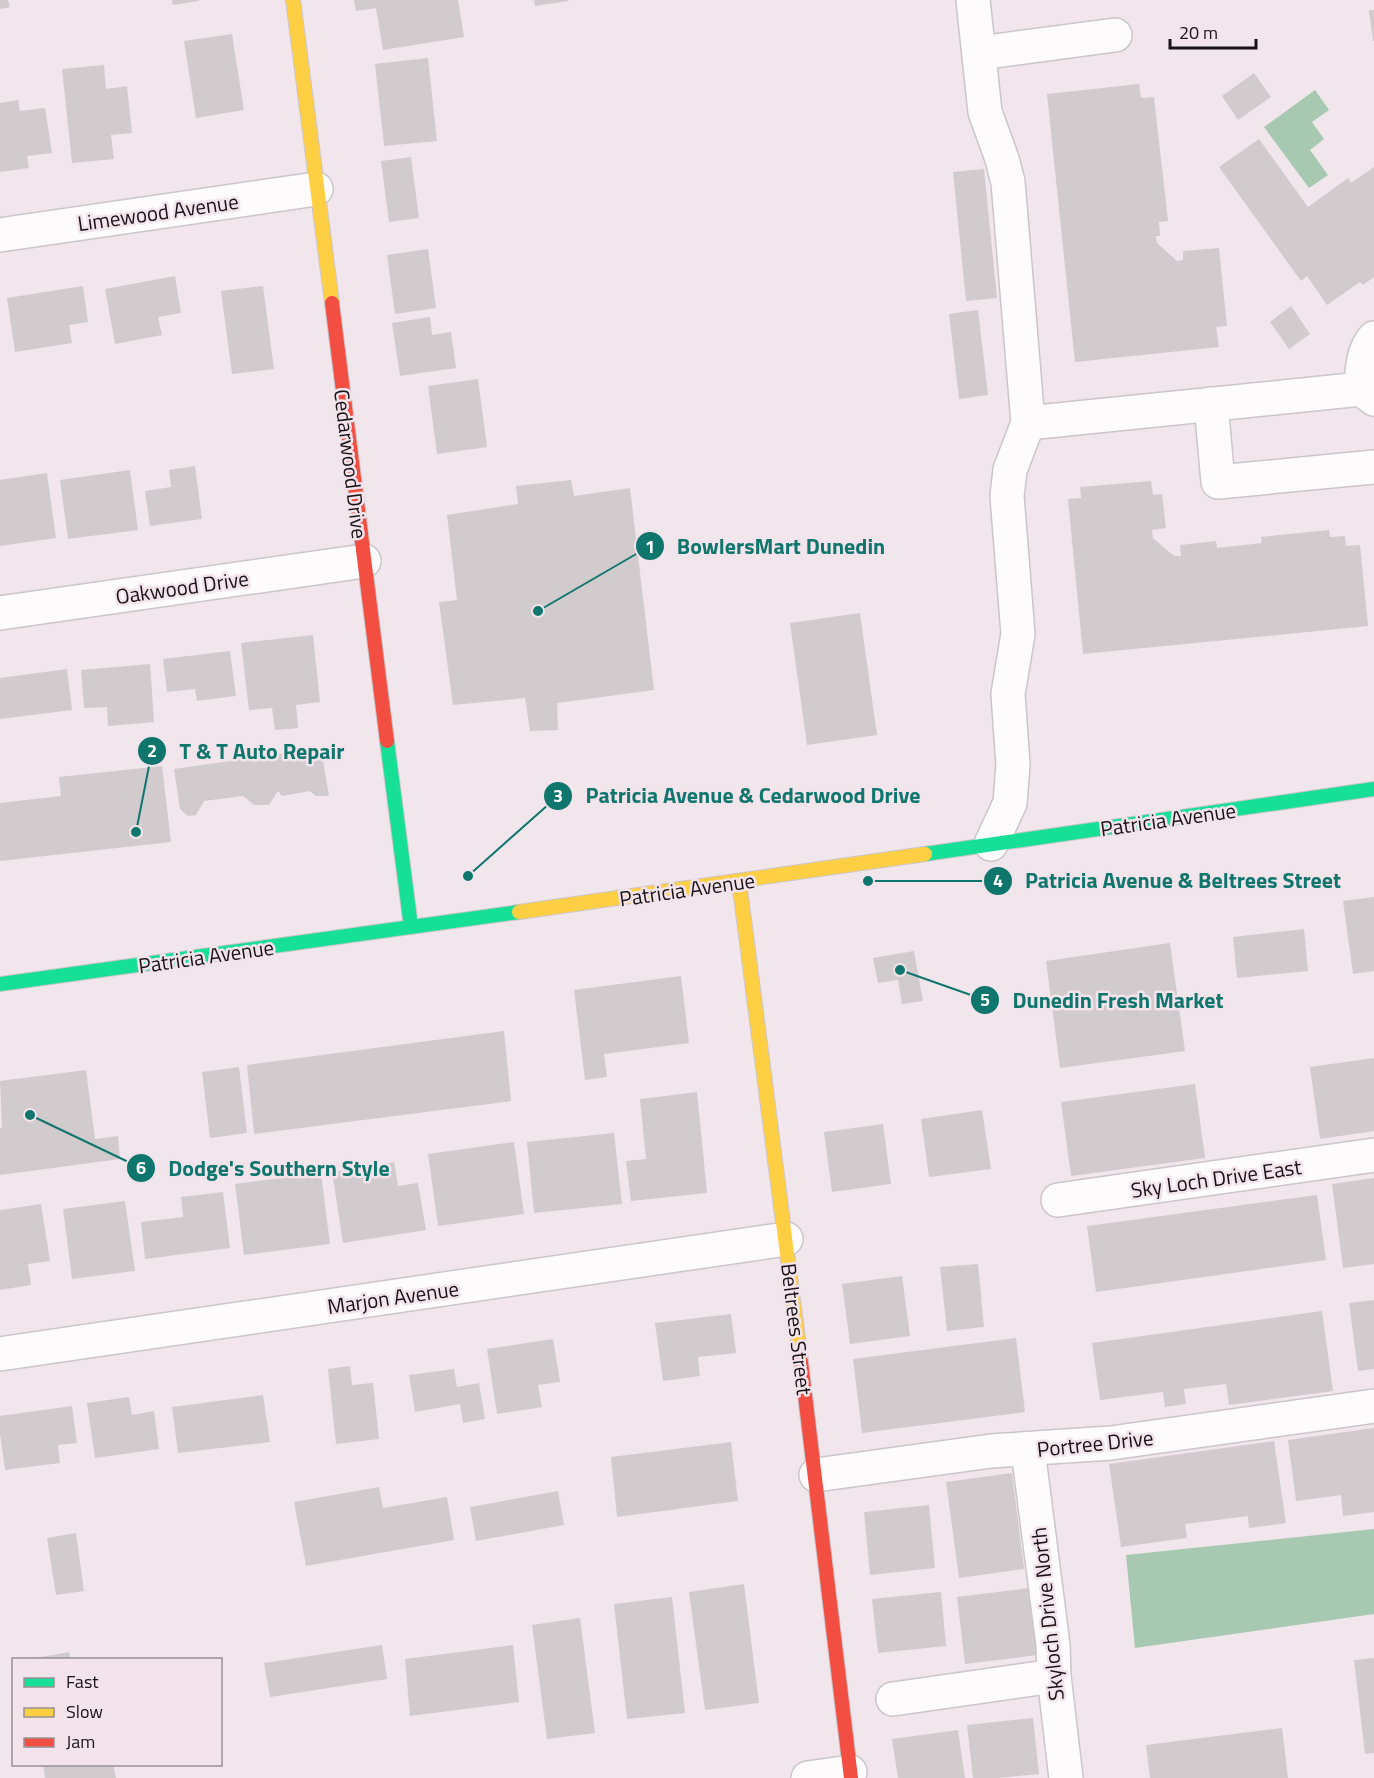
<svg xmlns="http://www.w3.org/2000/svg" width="1374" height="1778" font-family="'Titillium Web',sans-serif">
<rect width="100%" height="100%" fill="#f0e6eb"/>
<g fill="#a7c9b2">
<polygon points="1315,90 1329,110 1312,122 1324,139 1310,150 1328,175 1309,188 1264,127"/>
<polygon points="1374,1529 1374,1614 1135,1648 1126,1555"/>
</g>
<g fill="#d2cbce">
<polygon points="0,0 8,0 10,7 0,9"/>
<polygon points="172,0 199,0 199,1 173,5"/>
<polygon points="354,0 458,0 464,37 383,50 376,8 356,11"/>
<polygon points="534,0 568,0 569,1 535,6"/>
<polygon points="1369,10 1374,10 1374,41 1373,41"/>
<polygon points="232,34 244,110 196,118 184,41"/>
<polygon points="428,58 437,141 384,146 375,64"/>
<polygon points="104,65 106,89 127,86 132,133 111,135 114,159 72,163 62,69"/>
<polygon points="1254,73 1271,97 1238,120 1222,96"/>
<polygon points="1139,84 1141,98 1154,97 1168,221 1159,222 1160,236 1156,236 1157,243 1177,261 1183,260 1183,251 1219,248 1227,326 1216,327 1219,347 1075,362 1047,94"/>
<polygon points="18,100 20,111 45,108 52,153 27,156 29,168 0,172 0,103"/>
<polygon points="1259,139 1308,207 1348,178 1351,183 1374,167 1374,277 1363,285 1360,282 1327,305 1307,276 1301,281 1219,167"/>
<polygon points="411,157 419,218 389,222 381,161"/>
<polygon points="984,169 997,298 966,301 953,172"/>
<polygon points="428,249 436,308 395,314 387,255"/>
<polygon points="175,276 181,313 158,317 162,335 115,344 105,289"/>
<polygon points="83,286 88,322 69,325 72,343 15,352 7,298"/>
<polygon points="263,286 274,369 232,374 221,291"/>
<polygon points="1291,306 1310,334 1289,349 1270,322"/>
<polygon points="978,310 988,395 959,399 949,314"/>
<polygon points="430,317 432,335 451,332 456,368 400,376 392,323"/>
<polygon points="478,379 487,447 437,454 428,386"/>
<polygon points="195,466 202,519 150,526 145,491 171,487 169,470"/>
<polygon points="130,470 138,530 68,539 60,480"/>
<polygon points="47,473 56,538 0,546 0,480"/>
<polygon points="571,480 574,496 630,488 654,690 557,703 558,730 530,731 525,698 453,705 439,602 457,600 447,515 518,504 516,486"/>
<polygon points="1151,481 1153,495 1162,494 1166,528 1152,530 1153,538 1174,556 1181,556 1180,545 1216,541 1217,548 1262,543 1261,537 1329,530 1330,537 1345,536 1346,546 1360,545 1368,626 1083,654 1068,499 1081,498 1080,487"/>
<polygon points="860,613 877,735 807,745 790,623"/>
<polygon points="313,635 320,702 296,705 298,728 275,730 272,708 249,710 241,643"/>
<polygon points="230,651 236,696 197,701 195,689 167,692 163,659"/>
<polygon points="150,664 154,722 108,726 107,707 84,708 81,670"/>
<polygon points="67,669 72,710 0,719 0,678"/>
<polygon points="321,748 329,796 316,796 310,791 282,796 278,791 269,805 254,805 243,796 204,801 196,815 188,816 180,809 174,769"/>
<polygon points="162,766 171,842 0,861 0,803 61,796 59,777"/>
<polygon points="1374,897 1374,971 1353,974 1343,901"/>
<polygon points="1304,929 1308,971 1237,978 1233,937"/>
<polygon points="1170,943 1185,1051 1060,1068 1046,961"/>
<polygon points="914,951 923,1001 902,1004 898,980 878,983 873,958"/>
<polygon points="681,976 689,1043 604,1054 607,1077 585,1080 574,990"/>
<polygon points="504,1031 511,1101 254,1134 247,1065"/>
<polygon points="1374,1058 1374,1131 1320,1139 1310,1067"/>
<polygon points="239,1067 247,1133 210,1138 202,1072"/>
<polygon points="86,1070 95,1139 118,1136 120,1159 0,1175 0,1128 2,1128 0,1081"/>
<polygon points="1195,1084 1205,1158 1071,1176 1061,1102"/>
<polygon points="697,1092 707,1193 631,1201 626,1161 646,1159 640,1099"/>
<polygon points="982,1110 991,1169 929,1177 921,1119"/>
<polygon points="883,1124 891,1184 832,1192 824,1132"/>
<polygon points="614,1133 622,1204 534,1213 527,1142"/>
<polygon points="514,1142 524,1214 438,1226 428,1154"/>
<polygon points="394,1162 398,1186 418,1183 426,1230 343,1243 332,1172"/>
<polygon points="321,1173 330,1244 244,1255 235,1184"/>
<polygon points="1374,1178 1374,1264 1343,1268 1332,1184"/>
<polygon points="223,1192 230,1248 145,1259 141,1222 183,1217 181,1197"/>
<polygon points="1317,1195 1326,1260 1096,1292 1087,1226"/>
<polygon points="125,1201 135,1271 72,1279 63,1209"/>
<polygon points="41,1204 50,1261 28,1264 31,1285 0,1290 0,1210"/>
<polygon points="978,1264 984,1327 947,1331 940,1267"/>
<polygon points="902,1276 910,1336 850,1344 842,1284"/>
<polygon points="1374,1300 1374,1369 1358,1371 1349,1303"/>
<polygon points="1322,1311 1333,1391 1229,1405 1226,1384 1184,1389 1186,1404 1165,1407 1163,1392 1100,1400 1092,1343"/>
<polygon points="731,1314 736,1353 698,1357 700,1376 663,1381 655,1323"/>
<polygon points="1016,1338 1025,1412 862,1433 853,1359"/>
<polygon points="553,1339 560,1382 538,1385 542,1407 497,1414 487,1349"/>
<polygon points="350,1366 352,1385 373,1383 379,1439 336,1444 328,1369"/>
<polygon points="454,1369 457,1387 479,1383 485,1419 463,1423 460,1404 415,1412 409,1375"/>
<polygon points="263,1395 270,1442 178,1453 172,1407"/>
<polygon points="129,1397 132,1415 154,1411 159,1449 95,1458 87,1403"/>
<polygon points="72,1406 77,1443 58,1445 60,1463 5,1470 0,1434 0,1416"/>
<polygon points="1374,1428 1374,1512 1343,1516 1341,1495 1296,1501 1288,1440"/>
<polygon points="1274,1441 1286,1523 1249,1528 1248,1516 1185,1524 1187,1538 1121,1547 1109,1464"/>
<polygon points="731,1442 738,1501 617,1517 611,1457"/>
<polygon points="1012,1473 1024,1569 959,1578 946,1482"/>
<polygon points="379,1487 383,1508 447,1497 454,1540 306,1566 294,1502"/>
<polygon points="558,1491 564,1525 476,1541 470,1507"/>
<polygon points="929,1505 935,1568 870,1575 864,1512"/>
<polygon points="76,1533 84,1591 56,1595 47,1538"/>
<polygon points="744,1584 759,1703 705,1710 689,1592"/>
<polygon points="1029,1588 1037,1655 965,1664 957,1597"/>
<polygon points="941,1592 946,1646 878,1653 872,1599"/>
<polygon points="672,1597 685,1713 627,1719 614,1604"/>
<polygon points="580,1618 595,1733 547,1739 532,1625"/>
<polygon points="382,1645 387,1679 270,1697 264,1663"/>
<polygon points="513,1645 519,1702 410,1716 405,1659"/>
<polygon points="69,1652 71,1659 36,1659 36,1658"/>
<polygon points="1374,1658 1374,1753 1365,1754 1354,1660"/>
<polygon points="1033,1718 1039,1774 999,1778 973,1778 967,1725"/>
<polygon points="1282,1728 1288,1778 1150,1778 1146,1745"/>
<polygon points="958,1730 965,1778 898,1778 892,1739"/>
<polygon points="43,1764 113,1764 116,1778 45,1778"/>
</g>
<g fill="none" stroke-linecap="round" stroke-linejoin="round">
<g stroke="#ccc5c9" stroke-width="36">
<g id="street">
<polyline points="973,0 985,112 1002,159 1008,182 1028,423 1010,470 1007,496 1018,634 1008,694 1013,765 1010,803 991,844"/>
<polyline points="980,53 1115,35"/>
<polyline points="0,235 316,189"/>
<path d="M1361,389C1362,371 1362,352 1374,338"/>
<polyline points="1211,404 1218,482 1374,467"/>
<polyline points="1028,423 1361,389 1374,399"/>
<polyline points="0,613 364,561"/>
<polyline points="1058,1200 1374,1155"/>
<polyline points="0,1354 786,1239"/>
<polyline points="1028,1450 1053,1645 1054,1676 1066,1778"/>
<polyline points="816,1475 991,1451 1111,1443 1374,1406"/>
<polyline points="893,1699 1054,1676"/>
<polyline points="808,1778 850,1772"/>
</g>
</g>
<g stroke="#ccc5c9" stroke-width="16">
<g id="fast">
<polyline points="387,741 411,927"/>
<polyline points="925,854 1374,789"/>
<polyline points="0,984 519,912"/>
</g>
</g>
<g stroke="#ccc5c9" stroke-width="16">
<g id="slow">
<polyline points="293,0 332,303"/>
<polyline points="739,881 801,1362"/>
<polyline points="519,912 925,854"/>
</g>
</g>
<g stroke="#ccc5c9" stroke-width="16">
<g id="jam">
<polyline points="332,303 387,741"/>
<polyline points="801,1362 851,1778"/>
</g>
</g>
<use href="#street" stroke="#fdfbfc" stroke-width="33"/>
<use href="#fast" stroke="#16e098" stroke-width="14"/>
<use href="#slow" stroke="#ffcf43" stroke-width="14"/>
<use href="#jam" stroke="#f24e42" stroke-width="14"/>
</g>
<g text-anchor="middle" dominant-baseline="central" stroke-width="5" stroke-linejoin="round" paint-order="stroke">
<g font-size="21" fill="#181316" stroke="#f3e3eb">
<text transform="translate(158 212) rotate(-8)">Limewood Avenue</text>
<text transform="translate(351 464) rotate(83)">Cedarwood Drive</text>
<text transform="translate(182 587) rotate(-8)">Oakwood Drive</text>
<text transform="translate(1168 819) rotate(-8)">Patricia Avenue</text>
<text transform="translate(687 889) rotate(-8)">Patricia Avenue</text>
<text transform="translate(206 956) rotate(-8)">Patricia Avenue</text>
<text transform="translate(1216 1178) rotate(-8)">Sky Loch Drive East</text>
<text transform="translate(393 1297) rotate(-8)">Marjon Avenue</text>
<text transform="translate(797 1329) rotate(83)">Beltrees Street</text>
<text transform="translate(1095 1443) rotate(-6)">Portree Drive</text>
<text transform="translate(1047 1614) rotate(-96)">Skyloch Drive North</text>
</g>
</g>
<path fill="none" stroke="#0f766e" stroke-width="2" d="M538 611L650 546M136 832L152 751M468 876L558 796M868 881L998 881M900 970L985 1000M30 1115L141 1168"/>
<g fill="#0f766e" stroke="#f3e3eb" stroke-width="2">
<circle cx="538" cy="611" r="6"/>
<circle cx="136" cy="832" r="6"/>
<circle cx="468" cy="876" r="6"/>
<circle cx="868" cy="881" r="6"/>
<circle cx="900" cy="970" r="6"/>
<circle cx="30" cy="1115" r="6"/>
<circle cx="650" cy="546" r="15"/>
<circle cx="152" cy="751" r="15"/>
<circle cx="558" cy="796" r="15"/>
<circle cx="998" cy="881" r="15"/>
<circle cx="985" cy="1000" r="15"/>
<circle cx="141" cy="1168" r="15"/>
</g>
<g font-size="18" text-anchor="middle" font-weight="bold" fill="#fff">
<text x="650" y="553">1</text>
<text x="152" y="757">2</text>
<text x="558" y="802">3</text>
<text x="998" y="887">4</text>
<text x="985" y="1006">5</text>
<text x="141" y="1174">6</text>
</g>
<g font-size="22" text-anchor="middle" font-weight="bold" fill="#0f766e" stroke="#f3e3eb" stroke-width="5" stroke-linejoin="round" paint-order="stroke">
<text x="781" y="554">BowlersMart Dunedin</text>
<text x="262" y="759">T &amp; T Auto Repair</text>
<text x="753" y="803">Patricia Avenue &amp; Cedarwood Drive</text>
<text x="1183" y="888">Patricia Avenue &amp; Beltrees Street</text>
<text x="1118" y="1008">Dunedin Fresh Market</text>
<text x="279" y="1176">Dodge's Southern Style</text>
</g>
<rect x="12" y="1658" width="210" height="108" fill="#f3e3eb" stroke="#9b9096" stroke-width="1.5"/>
<rect x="24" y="1678" width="30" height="9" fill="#16e098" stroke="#9b9096" stroke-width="1.5"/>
<text x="66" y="1688" font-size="18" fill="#181316">Fast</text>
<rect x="24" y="1708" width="30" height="9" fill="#ffcf43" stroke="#9b9096" stroke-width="1.5"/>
<text x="66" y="1718" font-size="18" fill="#181316">Slow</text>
<rect x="24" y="1738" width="30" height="9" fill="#f24e42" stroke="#9b9096" stroke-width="1.5"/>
<text x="66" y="1748" font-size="18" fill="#181316">Jam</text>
<path d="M1170 39v9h86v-9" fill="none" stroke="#181316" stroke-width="3"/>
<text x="1179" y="39" font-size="18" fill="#181316" stroke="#f3e3eb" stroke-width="4.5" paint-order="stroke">20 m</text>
</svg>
